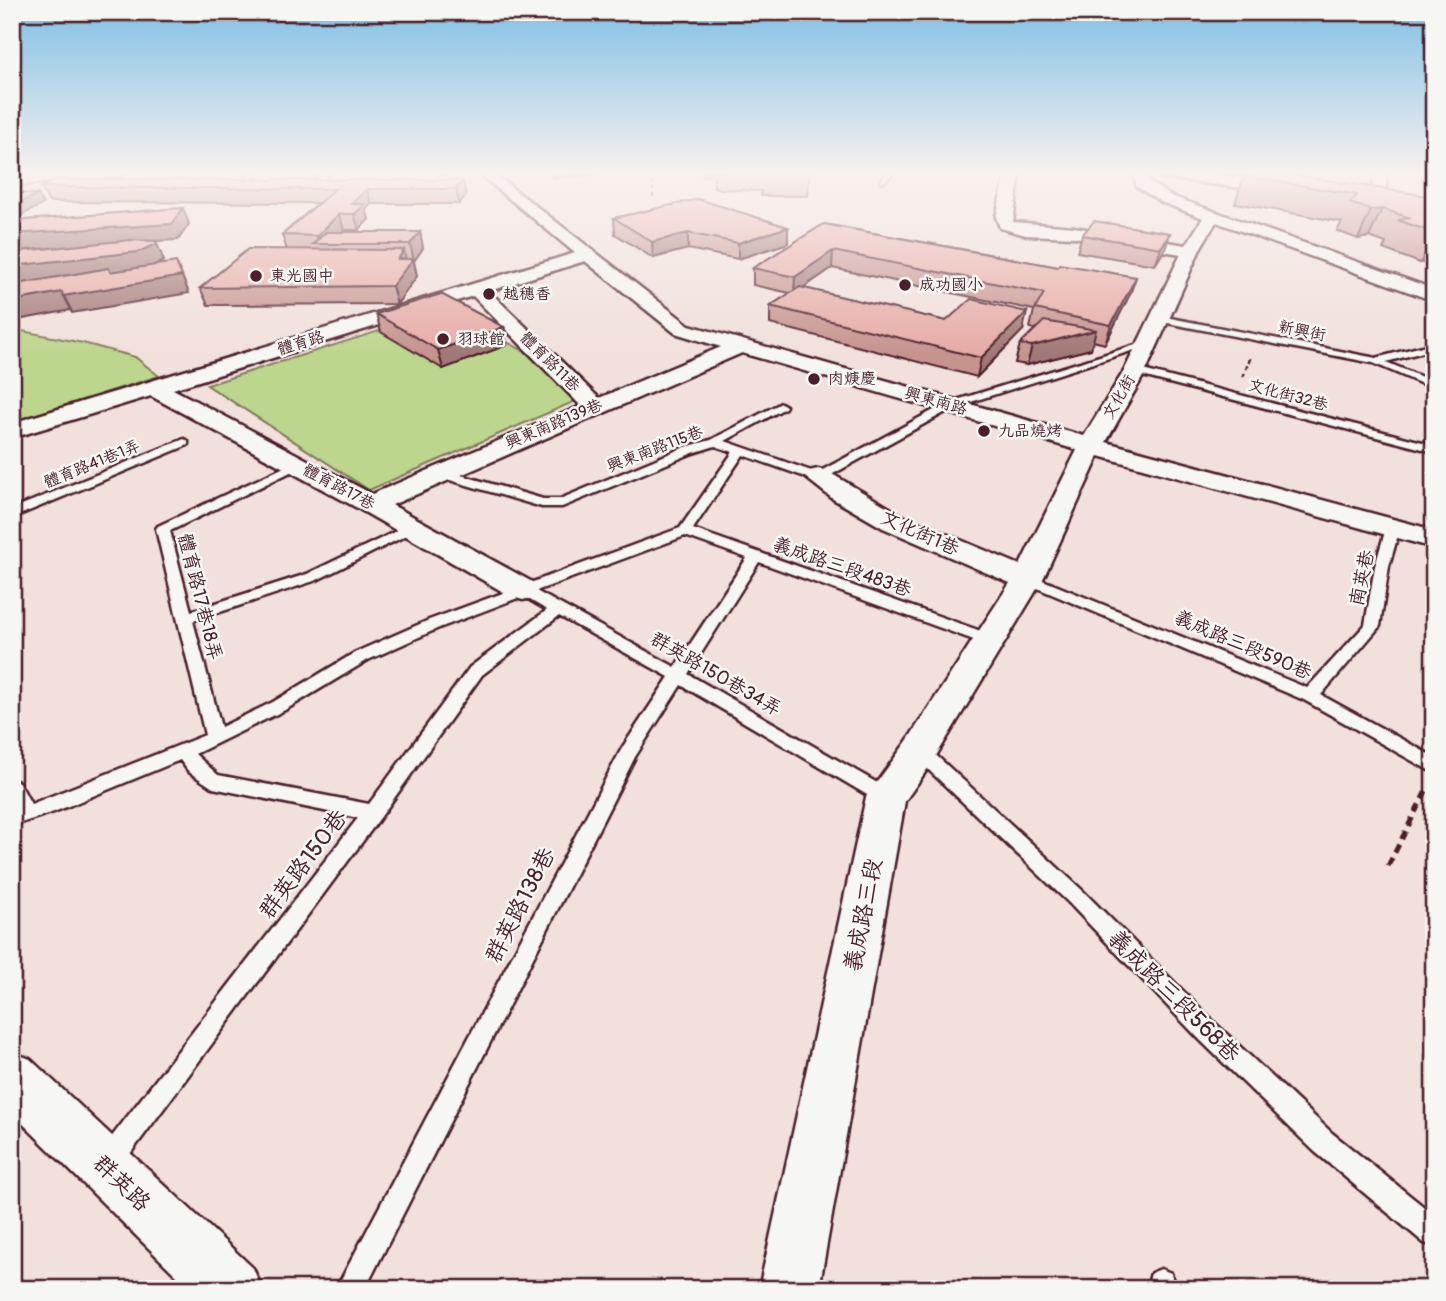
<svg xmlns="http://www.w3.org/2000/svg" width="1446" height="1301" font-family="Pangolin,'LXGW WenKai TC',sans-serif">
<rect width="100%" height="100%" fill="#f1e0db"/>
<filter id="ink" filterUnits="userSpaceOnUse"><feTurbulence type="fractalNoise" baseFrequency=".0143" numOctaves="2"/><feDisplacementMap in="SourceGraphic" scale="14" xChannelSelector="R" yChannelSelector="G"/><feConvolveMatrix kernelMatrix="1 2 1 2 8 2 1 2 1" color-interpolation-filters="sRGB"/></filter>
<g filter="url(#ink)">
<g fill="#bcd68d" stroke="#837a5c" stroke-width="2">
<polygon points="446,310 526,352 578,400 369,490 207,385"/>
<polygon points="12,329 83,343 135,357 159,376 12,422"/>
</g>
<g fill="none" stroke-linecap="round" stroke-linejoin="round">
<g stroke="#4a1f2b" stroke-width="5">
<g id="service">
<polygon points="254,172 261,172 243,186 243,189 234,189 234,187"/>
<polygon points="325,172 332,172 311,189 299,188 307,186"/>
<polygon points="888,172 894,172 884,182 880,182"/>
<polygon points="1210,172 1217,172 1214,174"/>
<polygon points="1160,316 1376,358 1434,343 1434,349 1386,362 1434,382 1434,389 1373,363 1157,321 1155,319"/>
<path d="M1142,343L1150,345L955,407L822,480H814L743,455L693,529L992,635L995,639L992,643H982L759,562L688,674L893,792L895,797L893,802L886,804L879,802L681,685L635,757L365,1289H336L622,748L669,677L559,616L482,675L380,818L118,1170L109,1174L100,1170L96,1161L100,1152L358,818L213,788L189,772L180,760L54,812L12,826V810L15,809L12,805V780L19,782L31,804L205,735L156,529L158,526L295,462H303L305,465L170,531L191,611L307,574L409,525H419L421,528L317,580L193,621L221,727L273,702L356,652L429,620L680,528L733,452L715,446L693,453L562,507H542L436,476V470H444L543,499H560L685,447L711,440L781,403L786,406L785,408L725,441L817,473L947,403ZM685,536L747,558L675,667L536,591ZM523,596L547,610L470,667L369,804L218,775L195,754L285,710L368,660L439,628Z"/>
<polygon points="1135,368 1434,445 1434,452 1131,373 1130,371"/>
<polygon points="184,439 188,441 188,445 12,518 12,509"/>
<polygon points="1393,524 1400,528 1389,566 1380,626 1321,695 1434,757 1434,773 1304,700 1023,582 1021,579 1023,576 1033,576 1307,688 1365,625 1375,566 1386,528"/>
<polygon points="920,744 926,746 1082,890 1216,1024 1332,1133 1434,1215 1434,1246 1424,1243 1314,1151 1200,1040 1068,902 914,756 911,751 914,746"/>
<polygon points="1161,1269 1171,1273 1175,1289 1147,1289 1151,1273"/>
</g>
</g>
<g stroke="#4a1f2b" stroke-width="5">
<g id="minor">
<polygon points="77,172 128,172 121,176 18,185 12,183 13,178 18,177"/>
<path d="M477,172H492L689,325L1084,436L1124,371L1181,254L1074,237L1026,235L1000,228L996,217L1006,172H1020L1013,222L1074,227L1186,245L1203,218L1161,202L1137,187L1133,172H1147L1149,182L1171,196L1434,289V301L1216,222L1201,247L1146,371L1106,442L1434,530V548L1099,456L1043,579L933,761L905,801L819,1289H759L866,797L907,741L1010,583L883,528L833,499L805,477L809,471L818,469L827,471L903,516L1020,565L1077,450L742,353L392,505L534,583L538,590L534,597L523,600L512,597L361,510L151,396L12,438V423L575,253ZM585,261L675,333L721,347L599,398L489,291ZM473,296L581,406L372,494L173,389Z"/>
<polygon points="1373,172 1387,172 1385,204 1380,205 1373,201"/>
<polygon points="12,1052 30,1059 253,1268 262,1289 190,1289 12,1113"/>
</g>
</g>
<g stroke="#4a1f2b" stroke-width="6">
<polygon id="tertiary" points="1153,172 1194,172 1294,185 1302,190 1294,195 1161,177"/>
</g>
<polyline stroke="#4a1f2b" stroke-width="2" stroke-dasharray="3.5 2.5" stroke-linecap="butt" points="653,197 653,174 689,172"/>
<polyline stroke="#4a1f2b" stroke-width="2.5" stroke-dasharray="4.5 3.5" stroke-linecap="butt" points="1243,377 1251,356"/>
<polyline stroke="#4a1f2b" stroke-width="5" stroke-dasharray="9 6" stroke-linecap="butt" points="1388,866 1427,789"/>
<use href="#service" fill="#f6f6f2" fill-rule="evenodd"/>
<use href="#minor" fill="#f6f6f2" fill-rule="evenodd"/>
<use href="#tertiary" fill="#f6f6f2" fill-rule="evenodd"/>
</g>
<g fill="#c6938e" stroke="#4a1f2b" stroke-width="2">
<polygon points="702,172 810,172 808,196 761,196 761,191 720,189 714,187 714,176 702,176"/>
<polygon points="1244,176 1434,197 1434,261 1420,263 1383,249 1386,243 1369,237 1358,239 1337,231 1342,222 1235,203"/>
<polygon points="463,180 466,195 459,204 371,204 366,209 369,219 359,230 344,230 342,232 420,232 423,248 414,261 417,276 397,304 208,305 200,288 287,250 282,235 318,203 49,202 41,187"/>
<polygon points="614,218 788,243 738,259 688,249 653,258 615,234"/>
<polygon points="824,224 1058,267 1136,277 1130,294 1105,344 1093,341 1091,349 1027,365 1015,363 1020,344 1035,329 1030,328 1034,310 832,268 803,288 946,321 1023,330 977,377 770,324 770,306 790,293 753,285 753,268"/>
<polygon points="1170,233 1165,249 1155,265 1077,252 1082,235"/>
<polygon points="376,314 504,327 507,345 443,369 381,332"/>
</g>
<g fill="#a17874" stroke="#4a1f2b" stroke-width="2">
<polygon points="438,172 466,172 439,176"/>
<polygon points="552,172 596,172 597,175 552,178"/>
<polygon points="463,180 466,195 459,204 456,189"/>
<polygon points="367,189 371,204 366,209 369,219 359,230 351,204"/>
<polygon points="38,194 43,204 12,220 12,207"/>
<polygon points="183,208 189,224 178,240 156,241 164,261 145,269 182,276 189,293 72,313 63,296 110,273 12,284 12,266 156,241 12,251 12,234"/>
<polygon points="1382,209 1369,237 1358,239 1371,210"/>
<polygon points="339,214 344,230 330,244 320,244 317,236"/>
<polygon points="788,227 788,243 738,259 738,243"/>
<polygon points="420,232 423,248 414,261 410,244"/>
<polygon points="688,233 688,249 653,258 652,242"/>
<polygon points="1170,233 1165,249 1155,265 1161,248"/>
<polygon points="1434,238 1434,261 1420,263"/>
<polygon points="404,250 407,266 413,259 417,276 397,304 392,286 398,259"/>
<polygon points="833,251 832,268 794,294 795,277"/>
<polygon points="1136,277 1130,294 1105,344 1111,325"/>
<polygon points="62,292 71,310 12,321 12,301"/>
<polygon points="1027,312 1023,330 977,377 981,358"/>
<polygon points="504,327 507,345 443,369 438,350"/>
<polygon points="1096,330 1091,349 1027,365 1032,346"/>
</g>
<g fill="#e6aba5" stroke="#4a1f2b" stroke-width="2">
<polygon points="1250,172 1278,172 1434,197 1434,233 1398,220 1411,218 1382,209 1371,210 1350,203 1357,195 1244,176"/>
<polygon points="56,179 463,180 456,189 367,189 351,204 365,204 355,214 339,214 317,236 282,235 335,189 41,187"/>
<polygon points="12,193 38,194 12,207"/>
<polygon points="698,199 788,227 738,243 688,233 652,242 614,218"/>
<polygon points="183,208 172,224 12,234 12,221"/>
<polygon points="1094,221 1170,233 1161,248 1082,235"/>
<polygon points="824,224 1058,267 1060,264 1136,277 1111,325 1035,309 1044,293 833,251 795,277 753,268"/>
<polygon points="326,232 420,232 410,244 313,244"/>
<polygon points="131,240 156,241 157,244 138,252 12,266 12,252"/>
<polygon points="248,249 404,250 398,259 413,259 392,286 200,288"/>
<polygon points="176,262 182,276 63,296 62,292 12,301 12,285 109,268 110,272"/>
<polygon points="800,287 946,321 971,299 1027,312 981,358 770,306"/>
<polygon points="441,294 504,327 438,350 376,314"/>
<polygon points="1044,321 1096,330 1032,346 1020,344"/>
</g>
</g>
<linearGradient id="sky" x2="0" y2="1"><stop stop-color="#7fc0e4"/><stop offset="0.49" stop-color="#f9f1ef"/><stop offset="1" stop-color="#f9f1ef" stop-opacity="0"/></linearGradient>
<rect width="1446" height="354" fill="url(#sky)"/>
<g fill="#4a1f2b" stroke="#f6f6f2" stroke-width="2.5">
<circle cx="256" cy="276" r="7"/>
<circle cx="905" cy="285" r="7"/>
<circle cx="489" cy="294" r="7"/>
<circle cx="443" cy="339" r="7"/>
<circle cx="814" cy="379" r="7"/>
<circle cx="984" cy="431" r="7"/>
</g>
<g text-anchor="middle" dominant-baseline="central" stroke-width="5" stroke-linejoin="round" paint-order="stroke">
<g font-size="16" fill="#4a1f2b" stroke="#f6f6f2" text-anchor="start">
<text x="270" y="276">東光國中</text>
<text x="919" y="285">成功國小</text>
<text x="503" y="294">越穗香</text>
<text x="457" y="339">羽球館</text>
<text x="828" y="379">肉焿慶</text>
<text x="998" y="431">九品燒烤</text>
</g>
<g font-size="16" fill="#4a1f2b" stroke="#f6f6f2">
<text transform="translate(1302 331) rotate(11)">新興街</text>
<text transform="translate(301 343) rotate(-17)">體育路</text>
<text transform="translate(550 362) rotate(45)">體育路11巷</text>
<text transform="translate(1288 395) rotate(15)">文化街32巷</text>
<text transform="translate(1119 397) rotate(-60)">文化街</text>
<text transform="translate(936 401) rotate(16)">興東南路</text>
<text transform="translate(554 424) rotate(-23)">興東南路139巷</text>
<text transform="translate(655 449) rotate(-21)">興東南路115巷</text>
<text transform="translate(92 464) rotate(-22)">體育路41巷1弄</text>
<text transform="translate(339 487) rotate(28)">體育路17巷</text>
</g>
<g font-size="19" fill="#4a1f2b" stroke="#f6f6f2">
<text transform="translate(920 533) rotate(24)">文化街1巷</text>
<text transform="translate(842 567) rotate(19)">義成路三段483巷</text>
<text transform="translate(1362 578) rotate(-78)">南英巷</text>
<text transform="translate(200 597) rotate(76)">體育路17巷18弄</text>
<text transform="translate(1243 645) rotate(23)">義成路三段590巷</text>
<text transform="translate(716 674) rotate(30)">群英路150巷34弄</text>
</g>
<g font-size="23" fill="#4a1f2b" stroke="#f6f6f2">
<text transform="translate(303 864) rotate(-53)">群英路150巷</text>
<text transform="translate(520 905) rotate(-63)">群英路138巷</text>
<text transform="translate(863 915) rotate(-79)">義成路三段</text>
<text transform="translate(1174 996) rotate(45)">義成路三段568巷</text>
<text transform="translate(122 1183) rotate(44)">群英路</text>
</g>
</g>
<rect width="1446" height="1301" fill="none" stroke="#f6f6f2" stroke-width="42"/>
<rect x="21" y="21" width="1404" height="1259" fill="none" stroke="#4a1f2b" stroke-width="2.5" filter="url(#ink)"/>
</svg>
